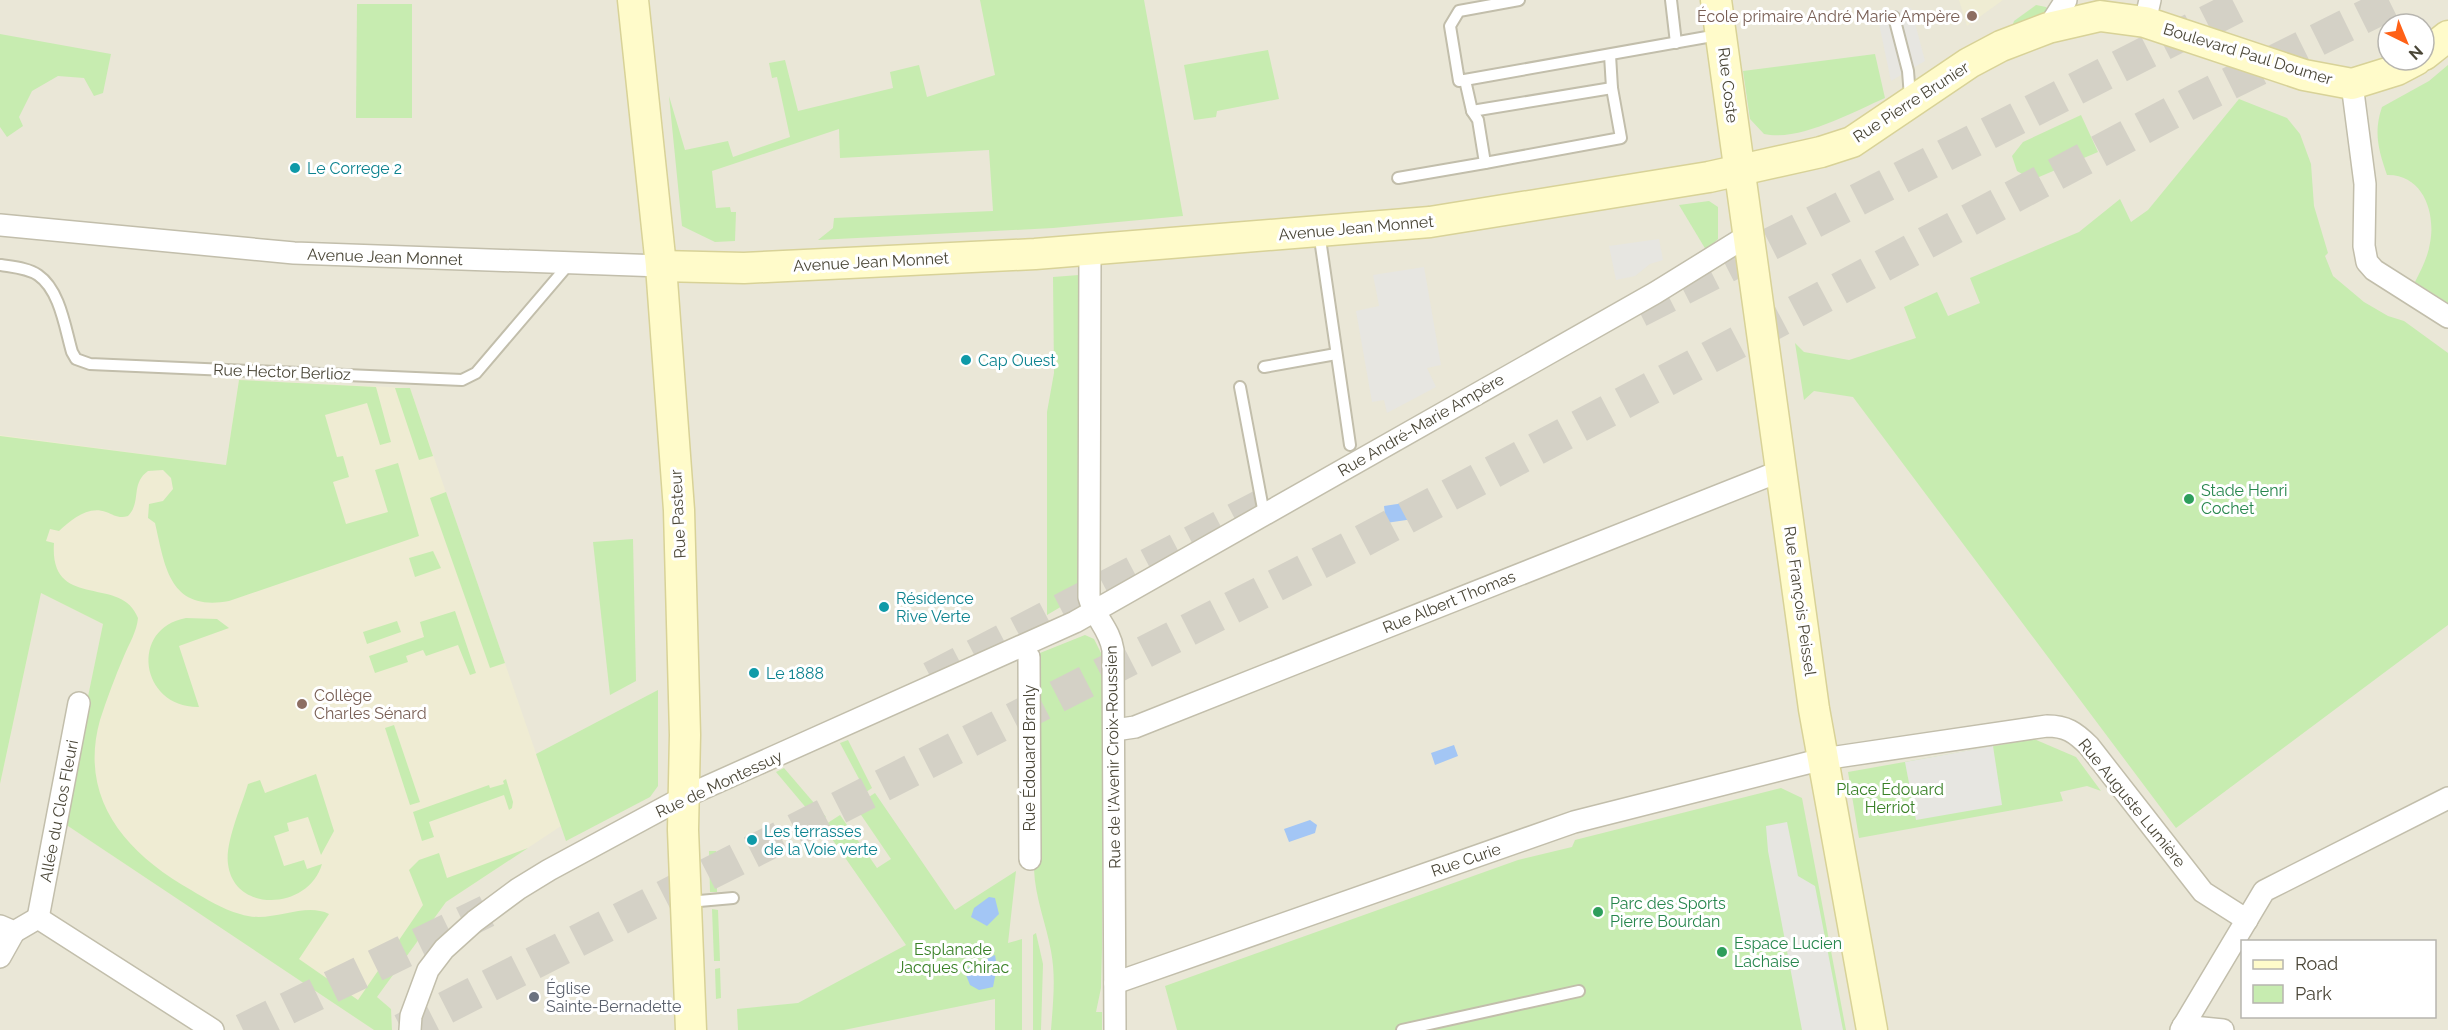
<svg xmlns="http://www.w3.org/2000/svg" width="2448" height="1030" font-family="Raleway,sans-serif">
<rect width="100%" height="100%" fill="#f6f4ea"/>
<path fill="#eae7d7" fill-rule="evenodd" d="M0,0H2448V1030H0ZM2388,24H2424V60H2388ZM2242,942H2434V1016H2242Z"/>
<g fill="#efecd3">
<polygon points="1959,0 2003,0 1967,26"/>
<polygon points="239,380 410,388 561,826 446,902 377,997 391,1009 392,1030 374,1030 62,822 103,624 41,593 0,784 0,435 226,465"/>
</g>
<g fill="#c7ecb0">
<polygon points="980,0 1144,0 1183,216 1053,228 818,240 833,228 834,218 993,211 989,150 840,158 839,129 712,171 716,208 730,207 731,212 736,212 735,241 715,242 682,226 669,96 685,150 728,141 733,157 790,137 777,77 772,78 769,63 785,60 798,111 893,88 890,72 919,65 927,97 995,75"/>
<polygon points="357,4 412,4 412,118 356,118"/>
<polygon points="2036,5 2046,7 2052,13 2012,27 2014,21"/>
<polygon points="0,34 111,54 103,93 94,96 84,78 58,76 32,91 19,117 23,126 7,137 0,127"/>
<polygon points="1268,50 1279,99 1217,111 1216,117 1194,120 1184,65"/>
<path d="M1875,54L1885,98C1853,112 1799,142 1764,134L1750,119L1743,71Z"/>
<path d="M2448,65V303L2415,282C2421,270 2428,257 2430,243C2436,213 2423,174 2387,175C2379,151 2373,133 2382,107L2429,81Z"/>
<polygon points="2239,99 2287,118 2300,134 2311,164 2314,206 2328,253 2325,256 2333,276 2364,302 2388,316 2404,321 2448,353 2448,625 2176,828 1853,397 1814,391 1804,400 1795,343 1804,352 1849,360 1916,338 1904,307 1937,292 1948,316 1980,303 1970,278 2079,232 2120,199 2131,222 2148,210"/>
<polygon points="2081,115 2098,152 2039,177 2029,178 2017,171 2012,156 2023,142"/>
<polygon points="1709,201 1718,207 1718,239 1706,250 1679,205"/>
<polygon points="1079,275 1079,596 1047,615 1047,412 1054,373 1053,277"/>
<path d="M239,380L376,387L391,442L380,445L367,403L325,415L337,457L343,456L349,477L333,482L346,524L388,512L375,470L398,463L419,536L229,601C169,612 165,566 155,523L148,518L149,504L163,501L173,489L171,478L163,470L148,471C130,484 142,502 128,516C119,519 114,515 106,512C88,505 71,520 59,531L50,529L46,541L54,543C49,612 122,574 138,618C137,631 129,644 124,656C115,677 107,698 100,720C78,799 126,853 191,890C206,899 222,909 240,914C271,925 303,901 329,914L299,959L358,1000L423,905L409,870L419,860L439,853L447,878L528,848L446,902L377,997L391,1009L392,1030H374L62,822L103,624L41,593L0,784V436L226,465Z"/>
<polygon points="395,388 410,388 433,456 419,460"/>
<polygon points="446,492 505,663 490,668 430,498"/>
<polygon points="633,539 636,681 610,695 593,542"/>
<polygon points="433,551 441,568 415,577 409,558"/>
<polygon points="455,611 476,673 470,675 458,645 426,656 423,650 406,656 408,662 375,673 369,656 424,637 420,622"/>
<path d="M186,618L217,619L229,628L179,646L199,707C140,708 129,628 186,618Z"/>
<polygon points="397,621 401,632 367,644 363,632"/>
<path d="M1085,635L1094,639L1102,655V949L1101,988L1096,1012H1102V1030H1051C1053,1003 1056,977 1051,951C1046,923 1035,898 1034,869L1040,653Z"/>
<polygon points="658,690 658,786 650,797 566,841 536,754"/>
<polygon points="394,725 420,802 410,805 385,728"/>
<polygon points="2034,739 2076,757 2101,791 2087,786 2060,792 2063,801 1859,838 1848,772"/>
<polygon points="848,740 872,788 866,792 840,743"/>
<polygon points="784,768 826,817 818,822 776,772"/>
<path d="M316,774L334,831L321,855L308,817L287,823L289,831L274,836L284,866L304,860L307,869L322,864C309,910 234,914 228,864C225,842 242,805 248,784L260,780L265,793Z"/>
<polygon points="506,779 513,802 512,808 509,810 504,795 429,822 434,837 422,841 413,812 489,785 490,788 504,784 503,781"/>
<polygon points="1781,788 1802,798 1846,1030 1177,1030 1165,986 1518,860 1572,847 1575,840"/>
<polygon points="875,793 955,910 1016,871 1008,943 1022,939 1022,1030 995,1030 995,999 844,1030 738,1030 737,1009 798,1003 906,945 823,826 840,815 877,868 891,859 855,806"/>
<polygon points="709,851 716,851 717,892 710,892"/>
<polygon points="712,909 718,910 720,961 714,961"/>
<polygon points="1036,933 1043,964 1041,1030 1033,1030 1033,935"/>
<polygon points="720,968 721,998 716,999 715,969"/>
</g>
<g fill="#e7e6e1">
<polygon points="1911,8 1925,61 1891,81 1877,14"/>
<polygon points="1659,239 1663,260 1650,264 1635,276 1616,280 1609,246"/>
<polygon points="1424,267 1441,365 1427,368 1436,387 1387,413 1384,400 1372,402 1356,311 1379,306 1373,275"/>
<polygon points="1993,746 2002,805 1916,820 1905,762"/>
<polygon points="1787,822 1798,876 1815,886 1843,1030 1802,1030 1768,851 1766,826"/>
</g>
<g fill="#a3c6f5">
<polygon points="1417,501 1418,505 1424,505 1425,513 1419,514 1420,518 1386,523 1384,506"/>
<polygon points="1454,745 1458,756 1435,765 1431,753"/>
<polygon points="1310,820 1317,825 1315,833 1289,842 1284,829"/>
<polygon points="989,897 995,898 999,914 987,926 971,917 974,908"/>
<polygon points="995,955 997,967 993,987 979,990 970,985 966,975 968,968"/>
</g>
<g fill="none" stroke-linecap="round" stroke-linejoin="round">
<g stroke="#d4d1c6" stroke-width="33" stroke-dasharray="33 16" stroke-linecap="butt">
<polyline points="1639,311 2250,0"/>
<polyline points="931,678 1276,498"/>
<polyline points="243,1030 487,911"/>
<polyline points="402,1030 1351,547 2194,101 2398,0"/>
</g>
<g stroke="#c2beab" stroke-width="14">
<g id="lane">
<polyline points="1519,0 1459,11 1450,26 1459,81 1718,35"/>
<polyline points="1671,0 1676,43"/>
<polyline points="1894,17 1908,71 1910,97"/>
<polyline points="1465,80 1472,111 1478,120 1485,163 1621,138 1612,88 1610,55"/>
<polyline points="1472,111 1612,88"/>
<polyline points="1398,178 1485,163"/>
<polyline points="1319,232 1350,445"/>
<path d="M1,265C13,267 28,268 38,275C60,290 65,328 72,352L76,359L90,364L462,380L476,373L569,264"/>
<polyline points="1264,367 1336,354"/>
<polyline points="1240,387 1264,514"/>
<polyline points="688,902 733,898"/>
<polyline points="1402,1030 1579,991"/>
</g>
</g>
<g stroke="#c2beab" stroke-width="24">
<g id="street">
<polyline points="2145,22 2150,0"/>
<polyline points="2048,28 2066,0"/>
<polyline points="2352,84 2365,184 2364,246 2367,262 2374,270 2448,317"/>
<polyline points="0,225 294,253 661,266"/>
<path d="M1090,250L1089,597C1094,617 1110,629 1113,650L1115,1030"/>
<polyline points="1029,657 1030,859"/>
<polyline points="1115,730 1135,727 1783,470"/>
<polyline points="38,918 79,703"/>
<polyline points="0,926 14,932 38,918 213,1030"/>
<polyline points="0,957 14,932"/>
<path d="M1115,983L1574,822L1823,759L2047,726C2066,726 2075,732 2089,746L2203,892L2247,920"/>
<polyline points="2183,1026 2223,1030"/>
<polyline points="410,1030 411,1016 428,970 444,949 475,921 518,889 549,870 684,797 1075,622 1655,293 1747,236"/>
<polyline points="2181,1030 2264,891 2448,798"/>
</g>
</g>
<g stroke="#d8d297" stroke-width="33">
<g id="secondary">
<polyline points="633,0 661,266 679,510 685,735 683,830 691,1030"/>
<polyline points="1716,0 1814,709 1872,1030"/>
<polyline points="2424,55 2448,36"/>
<polyline points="661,266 744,268 1035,254 1430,222 1709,177 1821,152 1852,142 1969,63 2001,46 2048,28 2100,16 2145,22 2304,75 2352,84 2397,70 2416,60"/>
</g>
</g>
<use href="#lane" stroke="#fff" stroke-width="10"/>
<use href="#street" stroke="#fff" stroke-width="21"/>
<use href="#secondary" stroke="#fffbca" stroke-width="30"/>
</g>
<g fill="#8d6e63" stroke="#fff" stroke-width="2">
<circle cx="1972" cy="16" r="6"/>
<circle cx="302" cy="704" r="6"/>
</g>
<g fill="#0f9aa8" stroke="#fff" stroke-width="2">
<circle cx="295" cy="168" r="6"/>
<circle cx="966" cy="360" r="6"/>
<circle cx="884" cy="607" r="6"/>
<circle cx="754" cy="673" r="6"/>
<circle cx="752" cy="840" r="6"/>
</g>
<g fill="#2e9e5b" stroke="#fff" stroke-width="2">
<circle cx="2189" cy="499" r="6"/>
<circle cx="1598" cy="912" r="6"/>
<circle cx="1722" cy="952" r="6"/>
</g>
<circle fill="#6b7280" stroke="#fff" stroke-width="2" cx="534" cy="997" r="6"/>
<g text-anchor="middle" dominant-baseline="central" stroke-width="6" stroke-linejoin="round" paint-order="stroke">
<g font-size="16" fill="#785e54" stroke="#fff" text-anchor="end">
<text x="1960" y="16">École primaire André Marie Ampère</text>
<text x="314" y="695" text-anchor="start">Collège<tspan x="314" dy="18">Charles Sénard</tspan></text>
</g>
<g font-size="16" fill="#4a4637" stroke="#fff">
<text transform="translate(2248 54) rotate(17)">Boulevard Paul Doumer</text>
<text transform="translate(1728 85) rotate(83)">Rue Coste</text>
<text transform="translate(1911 102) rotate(-33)">Rue Pierre Brunier</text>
<text transform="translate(1356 228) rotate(-5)">Avenue Jean Monnet</text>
<text transform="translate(385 257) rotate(2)">Avenue Jean Monnet</text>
<text transform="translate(871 262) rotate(-3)">Avenue Jean Monnet</text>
<text transform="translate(282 372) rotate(2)">Rue Hector Berlioz</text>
<text transform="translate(1421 425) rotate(-30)">Rue André-Marie Ampère</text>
<text transform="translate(678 514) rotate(-93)">Rue Pasteur</text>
<text transform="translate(1800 601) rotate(82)">Rue François Peissel</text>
<text transform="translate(1449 602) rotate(-22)">Rue Albert Thomas</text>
<text transform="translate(1113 757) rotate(-91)">Rue de l'Avenir Croix-Roussien</text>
<text transform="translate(1029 758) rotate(-90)">Rue Édouard Branly</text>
<text transform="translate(719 784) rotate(-25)">Rue de Montessuy</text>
<text transform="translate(2132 803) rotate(51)">Rue Auguste Lumière</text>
<text transform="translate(59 811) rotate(-79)">Allée du Clos Fleuri</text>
<text transform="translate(1466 860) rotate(-19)">Rue Curie</text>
</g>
<g font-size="16" fill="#0d838f" stroke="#fff" text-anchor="start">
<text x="307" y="168">Le Correge 2</text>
<text x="978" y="360">Cap Ouest</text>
<text x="896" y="598">Résidence<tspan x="896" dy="18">Rive Verte</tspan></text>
<text x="766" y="673">Le 1888</text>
<text x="764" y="831">Les terrasses<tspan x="764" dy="18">de la Voie verte</tspan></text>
</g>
<g font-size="16" fill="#27864d" stroke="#fff" text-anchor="start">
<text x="2201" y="490">Stade Henri<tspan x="2201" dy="18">Cochet</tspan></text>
<text x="1610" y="903">Parc des Sports<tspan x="1610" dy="18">Pierre Bourdan</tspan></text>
<text x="1734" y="943">Espace Lucien<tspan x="1734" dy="18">Lachaise</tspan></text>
</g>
<g font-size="16" fill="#398126" stroke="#fff">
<text x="1890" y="789">Place Édouard<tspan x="1890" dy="18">Herriot</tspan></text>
<text x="953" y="949">Esplanade<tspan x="953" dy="18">Jacques Chirac</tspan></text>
</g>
<g font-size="16" fill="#5b616d" stroke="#fff" text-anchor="start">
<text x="546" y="988">Église<tspan x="546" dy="18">Sainte-Bernadette</tspan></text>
</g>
</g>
<rect x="2241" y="940" width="195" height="78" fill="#ffffff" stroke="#b7b5af" stroke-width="1.5"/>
<rect x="2253" y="960" width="30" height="9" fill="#fffbca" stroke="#b7b5af" stroke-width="1.5"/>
<text x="2295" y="970" font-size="18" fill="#4a4637">Road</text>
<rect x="2253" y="985" width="30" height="18" fill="#c7ecb0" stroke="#b7b5af" stroke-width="1.5"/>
<text x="2295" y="1000" font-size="18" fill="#4a4637">Park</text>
<g transform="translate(2406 42) rotate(137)"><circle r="28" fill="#ffffff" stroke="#b7b5af" stroke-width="1.5"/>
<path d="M0-4.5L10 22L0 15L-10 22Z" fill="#ff6117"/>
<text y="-9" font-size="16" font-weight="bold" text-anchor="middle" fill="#4a4637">N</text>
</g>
</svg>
